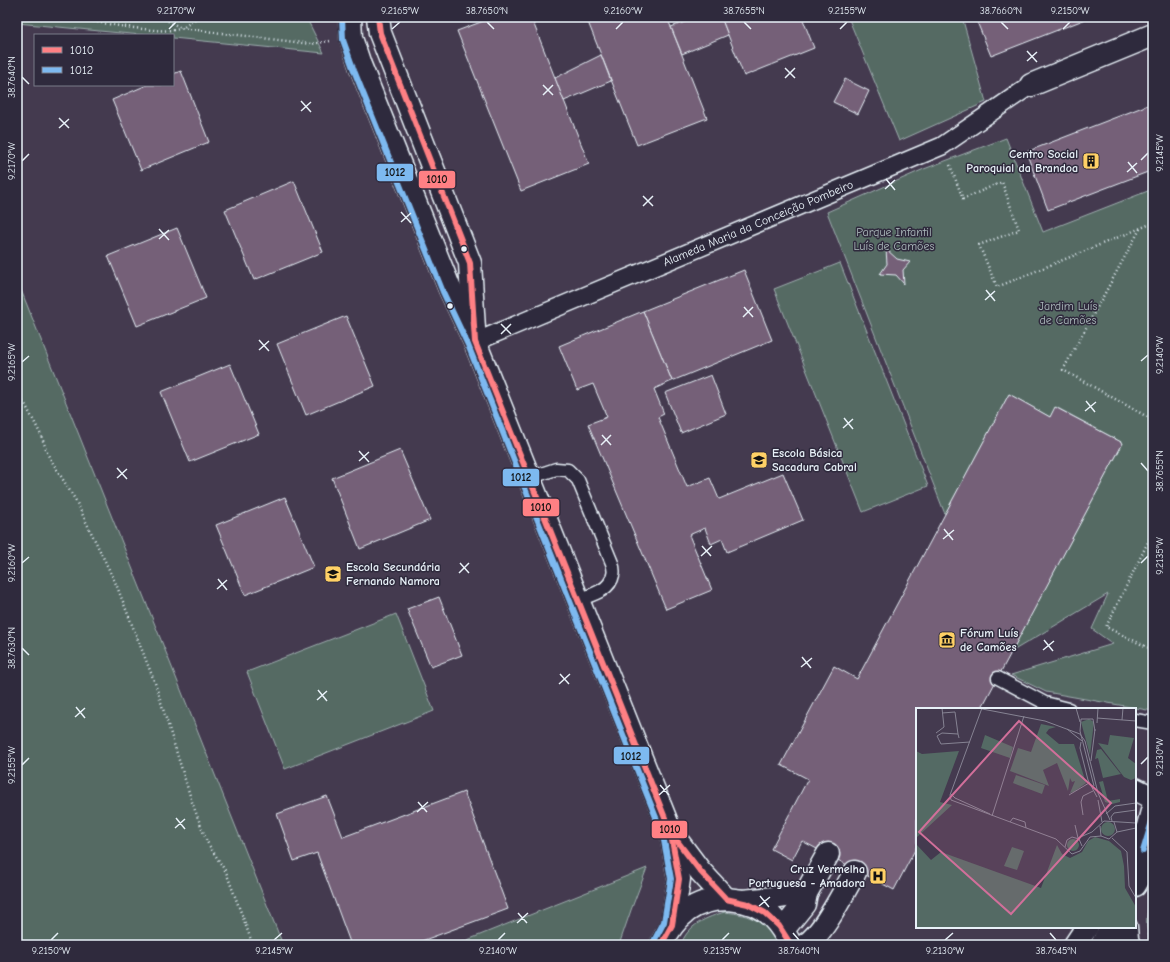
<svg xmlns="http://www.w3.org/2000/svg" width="1170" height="962" font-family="'Comic Neue',sans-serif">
<rect width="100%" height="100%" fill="#443a4f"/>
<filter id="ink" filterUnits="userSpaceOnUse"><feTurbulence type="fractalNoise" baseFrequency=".025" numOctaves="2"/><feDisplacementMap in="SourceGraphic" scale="8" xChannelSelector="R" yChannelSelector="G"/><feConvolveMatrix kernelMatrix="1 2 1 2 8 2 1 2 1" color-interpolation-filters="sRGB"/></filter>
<g filter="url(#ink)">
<g fill="#546a64" stroke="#9eaeae">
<polygon points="17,17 306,17 324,53 173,38 173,35 141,35 17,23"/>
<polygon points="848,17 962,17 986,102 899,141"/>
<polygon points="1006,138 1043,232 1153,189 1153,711 1046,692 1011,675 1113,644 1092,629 1108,594 1011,652 1123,443 1056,407 1050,417 1009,394 945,514 827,212 924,169"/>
<polygon points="840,263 928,486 863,512 774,289"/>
<polygon points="17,280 283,945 17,945"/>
<polygon points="396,614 434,711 285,769 247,672"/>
<polygon points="647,868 631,910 619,945 455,945"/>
<path d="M1153,894V945H1151C1145,927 1145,912 1153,894Z"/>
<path d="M725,912C751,915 766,921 778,945H681C687,925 707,917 725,912Z"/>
</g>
<g fill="#756178" stroke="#e8f1f8">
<polygon points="494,17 531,17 589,164 521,191 457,31"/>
<polygon points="586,17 667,17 707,118 637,145"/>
<polygon points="699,17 721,17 728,35 682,54 671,27"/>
<polygon points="721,17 802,17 814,48 744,76"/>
<polygon points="975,17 1091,17 991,56"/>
<polygon points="601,55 611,81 564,101 555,78"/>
<polygon points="181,71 209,142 141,170 112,100 147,85 173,85 173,74"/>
<polygon points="845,79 869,91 858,114 833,102"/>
<polygon points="1153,103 1153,170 1048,210 1026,152"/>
<polygon points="294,181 323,252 254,280 225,210"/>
<polygon points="177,228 206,298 137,326 108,256"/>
<polygon points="886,249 897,259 910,262 903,270 904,284 896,275 880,274 887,264"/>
<polygon points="744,270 772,340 672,381 643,311"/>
<polygon points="643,311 672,381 654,389 664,414 658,417 687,487 710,478 719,499 783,473 803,520 727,552 722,539 711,544 705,528 689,535 712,590 666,609 588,424 607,417 593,384 577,390 559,346"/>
<polygon points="346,316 375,386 306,415 277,344"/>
<polygon points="230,364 259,434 190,462 161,392"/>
<polygon points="711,375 726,414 681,433 665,393"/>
<polygon points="1009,394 1050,417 1055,407 1123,443 981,709 917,709 917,846 894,890 802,841 792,860 771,849 808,779 781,765 834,666 857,679"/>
<polygon points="400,450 430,520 360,549 332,478"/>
<polygon points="285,497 314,567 245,595 216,525"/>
<polygon points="439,597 462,655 431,667 407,609"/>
<polygon points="464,792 508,909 411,945 351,945 317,853 294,861 277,814 327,796 343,837"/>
</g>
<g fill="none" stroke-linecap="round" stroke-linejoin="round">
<g stroke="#e8f1f8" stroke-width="15">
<g id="service">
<path d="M529,478L556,469L568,470L578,480L612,563C613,566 614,572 613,575C610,591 591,595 578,600"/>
<polyline points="998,678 1045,703 1069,709"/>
<polyline points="1135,720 1153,723"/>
<polyline points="1142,829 1152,792"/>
</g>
</g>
<g stroke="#e8f1f8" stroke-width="20">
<g id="pedestrian">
<path id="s1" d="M475,342L942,146L1031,85"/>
</g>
</g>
<g stroke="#e8f1f8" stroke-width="25">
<g id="minor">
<polyline points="350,17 351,38 360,65 450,289 475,342 671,833 679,879 672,925"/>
<polyline points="378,17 380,33 470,263 474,329"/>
<polyline points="1031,85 1153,35"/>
<polyline points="1135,789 1151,797"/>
<polyline points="673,835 700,871 726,899"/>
<polyline points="742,901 774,898 806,893"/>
<polyline points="1126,927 1127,939 1129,945"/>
<polyline points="783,930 804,904 806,893 828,854"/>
<path d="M661,945C667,932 675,920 687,911C712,893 750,896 772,917C780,925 786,935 791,945"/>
<path d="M805,945C823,935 844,891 855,872"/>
</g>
</g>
<g stroke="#e8f1f8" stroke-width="25">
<g id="tertiary">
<polyline points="1135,852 1153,822"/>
<polyline points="1135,885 1153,855"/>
<polyline points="1075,945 1087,927"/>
<polyline points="1102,945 1111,927"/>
</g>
</g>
<g stroke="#e8f1f8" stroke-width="2.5" stroke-dasharray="1 3" stroke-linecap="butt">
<path d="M74,17C94,22 166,36 182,28C188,25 193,20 198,17"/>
<polyline points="161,17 181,28 311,44 330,41"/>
<polyline points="950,165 963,199 1002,182 1019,230 979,245 997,287 1153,223"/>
<polyline points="1140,229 1063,370 1153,420"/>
<polyline points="17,396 25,404 41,435 48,455 76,501 116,584 155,683 192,802 207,842 226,872 253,945"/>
<polyline points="1153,532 1106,627 1153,650"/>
</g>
<use href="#service" stroke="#2f2a3d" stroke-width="12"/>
<use href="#pedestrian" stroke="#2f2a3d" stroke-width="17"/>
<use href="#minor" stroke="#2f2a3d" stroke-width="22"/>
<use href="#tertiary" stroke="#2f2a3d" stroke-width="22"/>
<g stroke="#2f2a3d" stroke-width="9">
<g id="bus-1">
<polyline points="378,17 380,33 470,263 475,342 671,833 700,871 726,899 748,904 765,913 779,926 791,945"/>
<polyline points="661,945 672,925 679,879 670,829"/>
</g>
</g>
<g stroke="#2f2a3d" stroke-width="9">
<g id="bus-2">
<polyline points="342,17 343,40 353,68 443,292 468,345 663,835 671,879 664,922 654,941"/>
<polyline points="1143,851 1153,818"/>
</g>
</g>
<use href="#bus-1" stroke="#ff8084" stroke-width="6"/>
<use href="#bus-2" stroke="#7db9f0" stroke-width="6"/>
</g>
</g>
<path fill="none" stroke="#e8f1f8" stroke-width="1.5" d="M487,22L494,29M744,22L751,29M1001,22L1008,29M169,29L176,22M392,29L400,22M616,29L623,22M840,29L847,22M1063,29L1070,22M1027,51L1037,62M1027,61L1037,52M785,68L795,78M22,77L29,84M785,78L795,68M543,85L553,95M543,95L553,85M301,101L311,112M301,111L311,102M59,118L69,128M59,128L69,119M1141,160L1148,153M22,161L29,154M1128,162L1137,173M1127,172L1137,163M886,179L895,190M885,189L895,180M643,196L653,206M643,206L653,196M401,212L411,223M401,222L411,213M159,229L169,240M159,239L169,230M986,290L995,301M985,300L995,291M744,307L753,317M743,317L753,307M501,324L511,334M501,334L511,324M259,340L269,351M259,350L269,341M1141,361L1148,355M22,362L29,356M1086,401L1095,412M1085,411L1096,402M844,418L853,429M843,428L853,419M602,435L611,445M601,445L611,435M359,451L369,462M359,461L369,452M1141,463L1148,471M117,468L127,479M117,478L127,469M944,529L953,540M943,539L954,530M702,546L711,556M701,556L712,546M22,563L29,557M460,563L469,573M1141,563L1148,556M459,573L469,563M218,579L227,590M217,589L227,580M1044,640L1053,651M22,648L29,655M1043,650L1054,641M802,657L811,668M801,667L812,658M560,674L569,684M559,684L570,674M318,690L327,701M317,700L327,691M76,707L85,718M75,717L85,708M1141,764L1148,757M22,765L29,758M660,785L669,795M659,795L670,785M418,802L427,812M417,812L428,802M176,818L185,829M175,828L185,819M760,896L769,907M759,906L770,897M518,913L527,923M517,923L528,913M793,933L799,940M1050,933L1056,940M51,940L58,933M274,940L282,933M498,940L505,933M722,940L729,933M945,940L953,933"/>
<defs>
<g id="building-square" transform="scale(0.9)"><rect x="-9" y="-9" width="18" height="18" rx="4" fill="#ffd166" stroke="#2f2a3d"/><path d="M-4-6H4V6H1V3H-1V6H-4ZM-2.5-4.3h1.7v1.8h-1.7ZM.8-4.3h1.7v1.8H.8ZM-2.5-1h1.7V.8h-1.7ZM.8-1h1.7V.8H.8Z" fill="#111"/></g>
<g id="school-square" transform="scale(0.9)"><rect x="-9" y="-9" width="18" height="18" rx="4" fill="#ffd166" stroke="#2f2a3d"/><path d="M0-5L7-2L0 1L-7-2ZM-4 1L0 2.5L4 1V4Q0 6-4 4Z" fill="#111"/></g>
<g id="museum-square" transform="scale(0.9)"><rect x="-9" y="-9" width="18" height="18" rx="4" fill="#ffd166" stroke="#2f2a3d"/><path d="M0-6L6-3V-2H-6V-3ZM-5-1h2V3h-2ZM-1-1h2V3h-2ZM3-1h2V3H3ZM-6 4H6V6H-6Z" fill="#111"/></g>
<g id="hospital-square" transform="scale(0.9)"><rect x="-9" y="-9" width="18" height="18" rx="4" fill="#ffd166" stroke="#2f2a3d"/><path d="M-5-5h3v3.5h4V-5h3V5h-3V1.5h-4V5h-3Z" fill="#111"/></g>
</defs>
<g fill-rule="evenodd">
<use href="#building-square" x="1091" y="161"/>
<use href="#school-square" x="759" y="460"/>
<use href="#school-square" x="333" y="574"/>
<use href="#museum-square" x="947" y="640"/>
<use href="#hospital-square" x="878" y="876"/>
</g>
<g fill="#e8f1f8" stroke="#2f2a3d" stroke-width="1.5">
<circle cx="464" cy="249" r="3.5"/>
<circle cx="450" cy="306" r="3.5"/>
</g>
<g text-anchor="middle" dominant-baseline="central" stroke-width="3" stroke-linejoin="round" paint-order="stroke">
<g font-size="12" font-weight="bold" fill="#e8f1f8" stroke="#2f2a3d" text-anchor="start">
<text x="1078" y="154" text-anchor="end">Centro Social<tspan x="1078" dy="14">Paroquial da Brandoa</tspan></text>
<text x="772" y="453">Escola Básica<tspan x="772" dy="14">Sacadura Cabral</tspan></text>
<text x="346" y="567">Escola Secundária<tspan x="346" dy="14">Fernando Namora</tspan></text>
<text x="960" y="633">Fórum Luís<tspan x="960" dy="14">de Camões</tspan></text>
<text x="865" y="869" text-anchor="end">Cruz Vermelha<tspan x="865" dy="14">Portuguesa - Amadora</tspan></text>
</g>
<g font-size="12" fill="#e8f1f8" stroke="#2f2a3d">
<text stroke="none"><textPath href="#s1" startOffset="307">Alameda Maria da Conceição Pombeiro</textPath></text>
</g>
<g font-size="12" fill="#adbbbd" stroke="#2f2a3d">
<text x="894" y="232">Parque Infantil<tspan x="894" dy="14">Luís de Camões</tspan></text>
<text x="1068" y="306">Jardim Luís<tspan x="1068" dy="14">de Camões</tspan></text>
</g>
</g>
<g transform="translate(916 708)">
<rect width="220" height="220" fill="#443a4f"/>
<path d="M173,11L178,14L174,47L165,14ZM125,16L140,19L133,21L130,25L143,36H158L170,75L158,84L154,85L159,73L156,74L154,70L152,83L141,55L127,62L133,78L94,63L102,40L115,44ZM69,27L97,39L94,50L65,40ZM194,27L218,30L212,50L220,56V70L215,72L208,69L182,35L192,37ZM185,41L204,65L205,66L187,70L182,50L179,51L181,42ZM0,43L6,46L43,43L24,94L36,97L0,130ZM100,67L129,77L126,86L97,75ZM187,73L192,93L204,91V94L196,96L189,94L183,74ZM185 121a7 7 0 1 1 14 0a7 7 0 1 1-14 0ZM179,129L193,133L205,143L208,158L209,180L220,199V220H0V136L15,152L25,144L125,180L141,137L146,146L154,150L166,144L172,133ZM151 137a6 6 0 1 1 12 0a6 6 0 1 1-12 0ZM96,139L108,143L101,162L88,158Z" fill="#546a64"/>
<path fill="none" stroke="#868393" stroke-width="1" d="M61,0L129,13L164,26L169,33L182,85L194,112M66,0L34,87L35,92L140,131L156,146L164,143L174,129L185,128M160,0L164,14M26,5L39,4L42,26M181,10L220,13M206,12L207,0M181,15L182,0M151,21L166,33M20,25L28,19L26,0M43,30L42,26L26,25L21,28L25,36L54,34M165,34L164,40L172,72L181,89M175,53L179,21M178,78L164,23L165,11H177L179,23M35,86L39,90L74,106M153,87L173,75M182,92L186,114M190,106L199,98L220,95M167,107L165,94L167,88L177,83M76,108L108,8M196,113L195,109L198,105L220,102M94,114L97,110L109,114L110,120M159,117L162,130M184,118L185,128L193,131L201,124L198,114M201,124L220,120M162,130L176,124L188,113L220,115M196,130L211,144L213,178L220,190M149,139L151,132L156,129L163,131L166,138"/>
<path fill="#d16f9a" fill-opacity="0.15" stroke="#d16f9a" stroke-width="2" d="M103,13L195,95L95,206L3,124Z"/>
<rect width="220" height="220" fill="none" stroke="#e8f1f8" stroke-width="2"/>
</g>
<g stroke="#2f2a3d" stroke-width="1.5">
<rect x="376" y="163" width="38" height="19" rx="4" fill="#7db9f0"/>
<rect x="418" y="170" width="38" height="19" rx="4" fill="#ff8084"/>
<rect x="502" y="468" width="38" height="19" rx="4" fill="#7db9f0"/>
<rect x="522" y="498" width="38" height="19" rx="4" fill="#ff8084"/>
<rect x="613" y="746" width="37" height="19" rx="4" fill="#7db9f0"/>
<rect x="651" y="820" width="37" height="19" rx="4" fill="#ff8084"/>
</g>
<g font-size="11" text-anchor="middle" font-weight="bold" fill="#111">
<text x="395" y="176">1012</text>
<text x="437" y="183">1010</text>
<text x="521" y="481">1012</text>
<text x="541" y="511">1010</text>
<text x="631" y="760">1012</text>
<text x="670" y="833">1010</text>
</g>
<rect width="1170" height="962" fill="none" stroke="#2f2a3d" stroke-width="44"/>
<rect x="34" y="34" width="140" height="52" fill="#2f2a3d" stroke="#797a88"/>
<rect x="42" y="47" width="20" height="6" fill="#ff8084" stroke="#797a88"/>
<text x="70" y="54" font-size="12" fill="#e8f1f8">1010</text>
<rect x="42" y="67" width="20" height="6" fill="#7db9f0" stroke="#797a88"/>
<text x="70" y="74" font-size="12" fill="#e8f1f8">1012</text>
<rect x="22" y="22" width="1126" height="918" fill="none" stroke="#e8f1f8" stroke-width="1.5"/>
<g font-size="10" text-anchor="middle" fill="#e8f1f8">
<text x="176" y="14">9.2170°W</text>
<text x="400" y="14">9.2165°W</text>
<text x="487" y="14">38.7650°N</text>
<text x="623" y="14">9.2160°W</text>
<text x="744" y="14">38.7655°N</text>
<text x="847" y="14">9.2155°W</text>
<text x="1001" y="14">38.7660°N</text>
<text x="1070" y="14">9.2150°W</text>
<text transform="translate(11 77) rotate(-90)" y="4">38.7640°N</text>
<text transform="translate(1159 153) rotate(-90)" y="4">9.2145°W</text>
<text transform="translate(11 161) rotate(-90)" y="4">9.2170°W</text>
<text transform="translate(1159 355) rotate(-90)" y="4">9.2140°W</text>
<text transform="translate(11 362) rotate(-90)" y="4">9.2165°W</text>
<text transform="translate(1159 471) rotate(-90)" y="4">38.7655°N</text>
<text transform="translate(1159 556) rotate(-90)" y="4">9.2135°W</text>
<text transform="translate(11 563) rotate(-90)" y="4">9.2160°W</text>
<text transform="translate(11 648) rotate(-90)" y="4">38.7630°N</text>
<text transform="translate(1159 757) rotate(-90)" y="4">9.2130°W</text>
<text transform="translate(11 765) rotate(-90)" y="4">9.2155°W</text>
<text x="51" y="954">9.2150°W</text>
<text x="274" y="954">9.2145°W</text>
<text x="498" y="954">9.2140°W</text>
<text x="722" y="954">9.2135°W</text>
<text x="799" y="954">38.7640°N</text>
<text x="945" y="954">9.2130°W</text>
<text x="1056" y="954">38.7645°N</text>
</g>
</svg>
